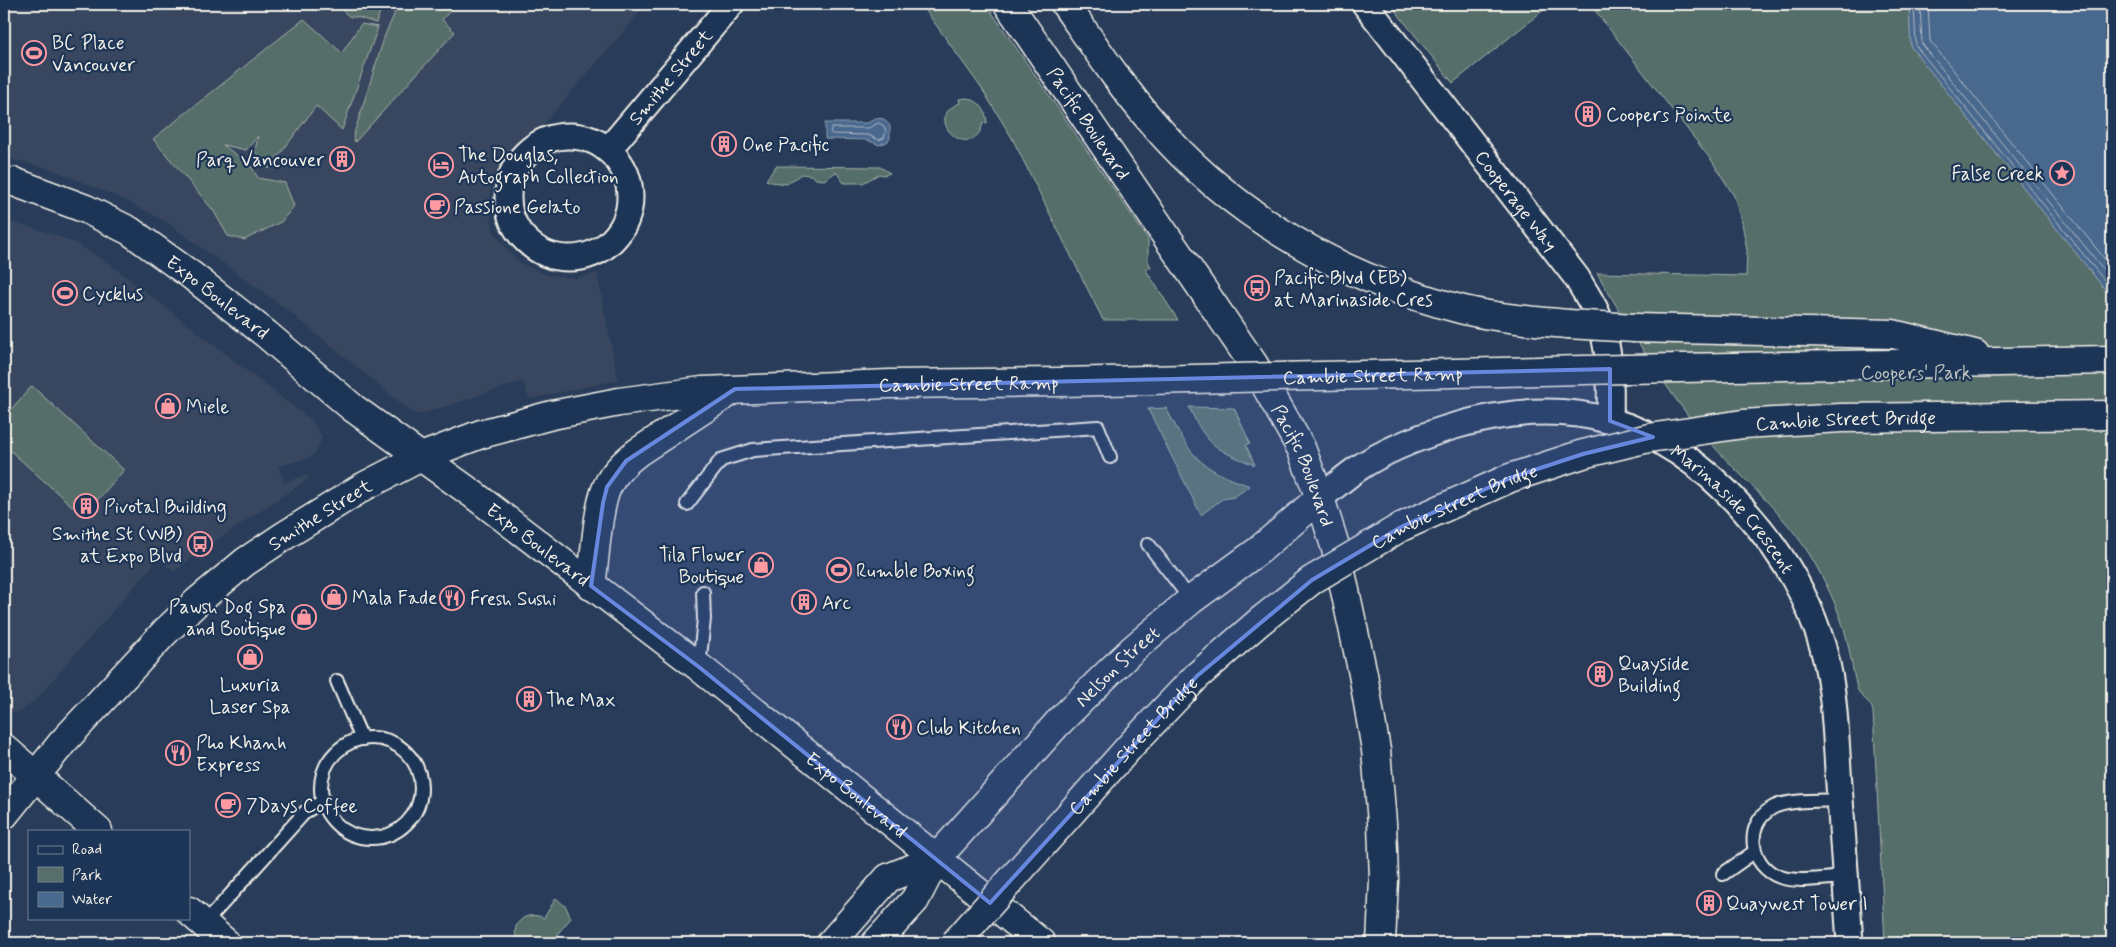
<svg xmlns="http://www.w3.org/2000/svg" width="2116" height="947" viewBox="0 0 2116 947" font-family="Mynerve,sans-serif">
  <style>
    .built { fill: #38475e }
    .green { fill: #576e6a; stroke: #a6b0a9 }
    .water { fill: #49688e; stroke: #8d9fb2 }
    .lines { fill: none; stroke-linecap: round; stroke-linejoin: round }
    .shore { stroke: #b0bac4; stroke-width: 1 }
    .service-casing { stroke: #f4f1e8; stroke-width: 16 }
    .minor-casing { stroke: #f4f1e8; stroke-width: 29 }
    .tertiary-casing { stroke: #f4f1e8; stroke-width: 31 }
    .secondary-casing { stroke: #f4f1e8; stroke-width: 31 }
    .service { stroke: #1d3557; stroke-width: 12 }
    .minor { stroke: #1d3557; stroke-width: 25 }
    .tertiary { stroke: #1d3557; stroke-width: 28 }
    .secondary { stroke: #1d3557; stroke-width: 28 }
    .secondary-bridge-casing { stroke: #f4f1e8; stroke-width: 31; stroke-linecap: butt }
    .secondary-bridge { stroke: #1d3557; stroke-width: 28 }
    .marked { fill: #6887de; fill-opacity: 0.2; stroke: #6887de; stroke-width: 4; stroke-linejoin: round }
    .labels { text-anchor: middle; stroke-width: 4.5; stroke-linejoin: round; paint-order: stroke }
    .poi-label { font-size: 19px; fill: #f4f1e8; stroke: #1d3557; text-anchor: start }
    .street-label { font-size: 19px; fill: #f4f1e8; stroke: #1d3557 }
    .park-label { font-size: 19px; fill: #bdc3bc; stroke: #1d3557 }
  </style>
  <rect width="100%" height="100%" fill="#293d5a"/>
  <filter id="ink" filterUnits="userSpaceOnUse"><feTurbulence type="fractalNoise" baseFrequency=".02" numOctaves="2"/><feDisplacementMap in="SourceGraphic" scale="10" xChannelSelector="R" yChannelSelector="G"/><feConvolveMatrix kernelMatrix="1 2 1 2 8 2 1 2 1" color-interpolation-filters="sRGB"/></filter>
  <g filter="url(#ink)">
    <g class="built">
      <polygon points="4,4 647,4 493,183 490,191 490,212 494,233 512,255 522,264 548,275 562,277 576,278 597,273 618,380 529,399 523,381 428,412 418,414 413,413 281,305 166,222 127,201 51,169 4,157"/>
      <polygon points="4,220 44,231 75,243 108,263 312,421 322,437 317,450 311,457 278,466 284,483 306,475 309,476 308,479 202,550 174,572 159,558 38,697 21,712 13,713 4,710"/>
    </g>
    <g class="green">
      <path d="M335 4H383L376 23C366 21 360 16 350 17Z"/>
      <polygon points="395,4 456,4 442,20 455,32 355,142 353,137 385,35 394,15"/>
      <polygon points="921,4 986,4 1148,239 1148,261 1151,267 1146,270 1178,320 1103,320 1012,138 982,89"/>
      <polygon points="1390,4 1551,4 1453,83"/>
      <path d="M1590 4H1909L1911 47 2112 298V943H1885L1873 712C1872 701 1860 698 1857 688 1852 669 1850 650 1845 632 1839 612 1830 591 1820 573 1792 517 1742 481 1703 434 1661 384 1630 329 1597 273L1746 276 1747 250 1742 223 1734 196 1712 161Z"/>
      <polygon points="304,19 342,53 361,24 378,27 342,130 316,106 269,169 255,151 258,136 246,150 223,145 251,166 258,178 285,183 294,206 281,222 244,240 228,236 213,210 153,139"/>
      <path d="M967 98C980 101 986 109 987 123H983C973 166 919 118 960 103L959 99Z"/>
      <polygon points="776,166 880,167 890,173 885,175 879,174 863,183 844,183 836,172 824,180 816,179 811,175 801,174 787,184 771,182 766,180"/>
      <polygon points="32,386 124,470 83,516 4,445 4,417"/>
      <path d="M1189 407 1234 408 1250 443 1246 445 1255 465C1216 450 1207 446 1189 407Z"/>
      <path d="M1166 408C1192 457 1196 467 1250 486L1234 497 1222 499 1201 515 1148 409Z"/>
      <path d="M556 898 566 907 571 918 559 932 556 943H519C507 925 526 909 544 918Z"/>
    </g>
    <g class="water">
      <polygon points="1909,4 2112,4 2112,298 1911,47"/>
      <polygon points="875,118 884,119 890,126 890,139 887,142 879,145 867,140 825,139 825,123 868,123"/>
    </g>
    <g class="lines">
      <g class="shore">
        <polyline points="1914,4 1916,46 2112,290"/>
        <polyline points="1920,4 1922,44 2112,280"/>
        <polyline points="1928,4 1930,41 2112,268"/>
        <polygon points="879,123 884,126 886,131 884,138 879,140 868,135 832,134 830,132 832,128 868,128"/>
      </g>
      <defs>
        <g id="service">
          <polyline points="687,504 721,460 753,450 1098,427 1110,457"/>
          <polyline points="1148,544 1191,600"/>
          <polyline points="699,667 704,619 703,592"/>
          <polyline points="337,681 362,739"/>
          <circle cx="371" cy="788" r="50"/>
          <path d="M1840 800C1822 801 1787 799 1772 808 1743 825 1750 867 1780 877 1797 883 1827 878 1845 877"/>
          <polyline points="1723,874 1754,852"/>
          <polyline points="204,924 305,812 323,801"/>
        </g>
        <g id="minor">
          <path id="s1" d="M1365 4 1577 278C1584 291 1593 303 1598 316 1611 350 1611 385 1610 421"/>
          <circle cx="569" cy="197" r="61"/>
          <path id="s2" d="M608 150 731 4"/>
          <path id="s3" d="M1320 498C1333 488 1344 478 1357 469 1385 450 1419 437 1451 427 1568 392 1661 418 1743 509 1776 545 1802 585 1818 632 1834 676 1835 723 1838 770 1842 828 1846 886 1850 943"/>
        </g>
        <g id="tertiary">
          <polyline points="4,748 98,831"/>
          <polyline points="189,911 226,943"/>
          <polyline points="831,943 888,878 936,859"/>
          <path id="s4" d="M876 943 915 900 936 859 1057 724 1097 684 1132 650 1191 600 1258 551 1320 498"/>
        </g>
        <g id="secondary">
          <path id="s5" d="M1008 4 1254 365 1301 448 1320 498 1336 549 1363 674 1376 750 1382 823 1384 880 1381 943"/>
          <path d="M1065 4C1093 44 1120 85 1152 122 1232 216 1345 280 1464 310 1498 318 1533 321 1568 324"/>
          <path id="s6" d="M14 182 86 209 130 231 191 275 266 334 353 408 474 495 699 667 1041 943"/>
          <polyline points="1635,328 1893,334 1975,354"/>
          <polyline points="1627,369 2112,360"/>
          <path d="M591 586C595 559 597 510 607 487 614 472 626 461 638 452L731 391"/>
          <path id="s7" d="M4 815 62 743 165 632 198 601 245 562 284 536 363 487 421 457 481 434 552 415 619 402 702 391 890 384 1061 382"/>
        </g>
      </defs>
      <use href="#service" class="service-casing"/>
      <use href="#minor" class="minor-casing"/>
      <use href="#tertiary" class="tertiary-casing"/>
      <use href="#secondary" class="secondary-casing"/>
      <use href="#service" class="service"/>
      <use href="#minor" class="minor"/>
      <use href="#tertiary" class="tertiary"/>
      <use href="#secondary" class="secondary"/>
      <defs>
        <g id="secondary-bridge">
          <polyline points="1568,324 1635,328"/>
          <path id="s8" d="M1061 382 1627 369"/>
          <path id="s9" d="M955 943 1133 743 1197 676 1259 622 1312 580 1401 527 1510 478 1583 454 1649 438 1743 424 1841 418 2112 415"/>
        </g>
      </defs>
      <use href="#secondary-bridge" class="secondary-bridge-casing"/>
      <use href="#secondary-bridge" class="secondary-bridge"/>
    </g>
  </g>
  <path class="marked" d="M1610 369V421L1653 437 1583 454 1510 478 1401 527 1312 580 1197 676 990 903 699 667 591 586 603 503 607 487 626 461 735 389Z"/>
  <defs>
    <symbol id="stadium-ring" viewBox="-11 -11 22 22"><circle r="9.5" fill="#1d3557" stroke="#ff9aa2" stroke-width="1.5"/><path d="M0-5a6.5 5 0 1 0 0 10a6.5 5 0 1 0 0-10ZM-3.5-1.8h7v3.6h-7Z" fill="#ff9aa2"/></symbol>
    <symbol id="building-ring" viewBox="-11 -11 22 22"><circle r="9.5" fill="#1d3557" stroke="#ff9aa2" stroke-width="1.5"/><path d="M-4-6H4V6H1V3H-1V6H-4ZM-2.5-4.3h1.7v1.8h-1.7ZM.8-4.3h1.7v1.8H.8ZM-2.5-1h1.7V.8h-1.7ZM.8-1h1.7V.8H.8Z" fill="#ff9aa2"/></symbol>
    <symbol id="hotel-ring" viewBox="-11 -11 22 22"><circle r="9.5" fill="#1d3557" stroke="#ff9aa2" stroke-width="1.5"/><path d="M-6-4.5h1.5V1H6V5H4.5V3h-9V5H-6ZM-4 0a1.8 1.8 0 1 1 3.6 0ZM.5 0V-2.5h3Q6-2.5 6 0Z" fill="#ff9aa2"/></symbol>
    <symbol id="sight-ring" viewBox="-11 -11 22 22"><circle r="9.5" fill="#1d3557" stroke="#ff9aa2" stroke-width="1.5"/><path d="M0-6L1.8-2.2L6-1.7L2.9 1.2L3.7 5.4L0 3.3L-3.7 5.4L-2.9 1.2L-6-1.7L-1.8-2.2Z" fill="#ff9aa2"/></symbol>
    <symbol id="cafe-ring" viewBox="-11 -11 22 22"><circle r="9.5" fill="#1d3557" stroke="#ff9aa2" stroke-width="1.5"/><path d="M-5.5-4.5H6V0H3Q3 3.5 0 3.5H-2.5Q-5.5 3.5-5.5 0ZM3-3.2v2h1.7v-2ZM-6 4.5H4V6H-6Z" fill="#ff9aa2"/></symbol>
    <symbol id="bus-ring" viewBox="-11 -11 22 22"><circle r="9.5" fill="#1d3557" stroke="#ff9aa2" stroke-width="1.5"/><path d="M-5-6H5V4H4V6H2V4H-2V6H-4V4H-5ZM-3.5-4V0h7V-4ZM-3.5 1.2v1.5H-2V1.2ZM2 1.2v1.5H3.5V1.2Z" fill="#ff9aa2"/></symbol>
    <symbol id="shop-ring" viewBox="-11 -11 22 22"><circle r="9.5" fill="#1d3557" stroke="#ff9aa2" stroke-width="1.5"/><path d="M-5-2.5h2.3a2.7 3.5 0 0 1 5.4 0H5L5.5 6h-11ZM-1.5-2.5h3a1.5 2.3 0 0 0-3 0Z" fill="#ff9aa2"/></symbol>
    <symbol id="restaurant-ring" viewBox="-11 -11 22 22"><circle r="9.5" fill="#1d3557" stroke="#ff9aa2" stroke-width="1.5"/><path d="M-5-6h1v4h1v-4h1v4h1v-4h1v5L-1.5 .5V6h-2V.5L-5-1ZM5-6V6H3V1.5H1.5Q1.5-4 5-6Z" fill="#ff9aa2"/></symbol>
  </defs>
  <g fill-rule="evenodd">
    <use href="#stadium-ring" x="20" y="39" width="28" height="28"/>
    <use href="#building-ring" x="1574" y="100" width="28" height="28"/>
    <use href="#building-ring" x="710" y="130" width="28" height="28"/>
    <use href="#building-ring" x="328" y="145" width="28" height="28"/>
    <use href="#hotel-ring" x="427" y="151" width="28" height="28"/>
    <use href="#sight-ring" x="2048" y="159" width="28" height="28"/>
    <use href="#cafe-ring" x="423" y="192" width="28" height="28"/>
    <use href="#bus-ring" x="1243" y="274" width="28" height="28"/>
    <use href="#stadium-ring" x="51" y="279" width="28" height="28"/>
    <use href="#shop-ring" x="154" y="392" width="28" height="28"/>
    <use href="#building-ring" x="72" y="492" width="28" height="28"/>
    <use href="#bus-ring" x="186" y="530" width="28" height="28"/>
    <use href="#shop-ring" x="747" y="551" width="28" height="28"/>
    <use href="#stadium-ring" x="825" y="556" width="28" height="28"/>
    <use href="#shop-ring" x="320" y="583" width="28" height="28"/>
    <use href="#restaurant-ring" x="438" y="584" width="28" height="28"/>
    <use href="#building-ring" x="790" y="588" width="28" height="28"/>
    <use href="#shop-ring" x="290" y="603" width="28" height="28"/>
    <use href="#shop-ring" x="236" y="643" width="28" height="28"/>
    <use href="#building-ring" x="1586" y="660" width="28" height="28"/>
    <use href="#building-ring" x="515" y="685" width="28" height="28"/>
    <use href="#restaurant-ring" x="885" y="713" width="28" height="28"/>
    <use href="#restaurant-ring" x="164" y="739" width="28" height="28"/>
    <use href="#cafe-ring" x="214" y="791" width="28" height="28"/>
    <use href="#building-ring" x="1695" y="889" width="28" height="28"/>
  </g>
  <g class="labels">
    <g class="poi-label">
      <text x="52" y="49">BC Place<tspan x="52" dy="22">Vancouver</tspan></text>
      <text x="1606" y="121">Coopers Pointe</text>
      <text x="742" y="151">One Pacific</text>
      <text x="458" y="161">The Douglas,<tspan x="458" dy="22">Autograph Collection</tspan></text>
      <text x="324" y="166" text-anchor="end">Parq Vancouver</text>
      <text x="2044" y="180" text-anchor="end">False Creek</text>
      <text x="454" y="213">Passione Gelato</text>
      <text x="1274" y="284">Pacific Blvd (EB)<tspan x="1274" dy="22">at Marinaside Cres</tspan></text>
      <text x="82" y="300">Cycklus</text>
      <text x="186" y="413">Miele</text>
      <text x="104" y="513">Pivotal Building</text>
      <text x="182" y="540" text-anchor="end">Smithe St (WB)<tspan x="182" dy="22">at Expo Blvd</tspan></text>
      <text x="744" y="561" text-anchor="end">Tila Flower<tspan x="744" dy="22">Boutique</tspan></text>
      <text x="856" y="577">Rumble Boxing</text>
      <text x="352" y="604">Mala Fade</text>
      <text x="470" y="605">Fresh Sushi</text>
      <text x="822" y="609">Arc</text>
      <text x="286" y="613" text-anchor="end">Pawsh Dog Spa<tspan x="286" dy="22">and Boutique</tspan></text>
      <text x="1618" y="670">Quayside<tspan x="1618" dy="22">Building</tspan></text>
      <text x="250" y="691" text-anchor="middle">Luxuria<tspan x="250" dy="22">Laser Spa</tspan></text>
      <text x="546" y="706">The Max</text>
      <text x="916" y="734">Club Kitchen</text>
      <text x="196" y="749">Pho Khanh<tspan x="196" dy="22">Express</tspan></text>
      <text x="246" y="812">7Days Coffee</text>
      <text x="1726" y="910">Quaywest Tower I</text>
    </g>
    <g class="street-label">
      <text dy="7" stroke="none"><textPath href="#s2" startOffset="96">Smithe Street</textPath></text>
      <text dy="7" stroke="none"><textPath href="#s5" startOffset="144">Pacific Boulevard</textPath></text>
      <text dy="7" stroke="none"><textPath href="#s1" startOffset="248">Cooperage Way</textPath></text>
      <text dy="7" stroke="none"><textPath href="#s6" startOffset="236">Expo Boulevard</textPath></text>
      <text dy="7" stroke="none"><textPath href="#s8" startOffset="312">Cambie Street Ramp</textPath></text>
      <text dy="7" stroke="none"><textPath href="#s7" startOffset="1112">Cambie Street Ramp</textPath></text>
      <text dy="7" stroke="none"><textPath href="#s9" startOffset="1076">Cambie Street Bridge</textPath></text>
      <text dy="7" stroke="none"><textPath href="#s5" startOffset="549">Pacific Boulevard</textPath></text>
      <text dy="7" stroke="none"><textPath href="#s9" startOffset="671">Cambie Street Bridge</textPath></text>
      <text dy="7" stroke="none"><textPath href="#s3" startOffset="466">Marinaside Crescent</textPath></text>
      <text dy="7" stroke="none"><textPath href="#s7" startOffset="439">Smithe Street</textPath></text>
      <text dy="7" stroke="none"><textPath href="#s6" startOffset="641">Expo Boulevard</textPath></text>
      <text dy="7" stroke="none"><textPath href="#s4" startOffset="369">Nelson Street</textPath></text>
      <text dy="7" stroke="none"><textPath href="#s9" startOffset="266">Cambie Street Bridge</textPath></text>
      <text dy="7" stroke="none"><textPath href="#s6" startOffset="1046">Expo Boulevard</textPath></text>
    </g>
    <g class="park-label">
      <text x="1916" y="379">Coopers' Park</text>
    </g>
  </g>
  <rect width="2116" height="947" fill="none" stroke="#1d3557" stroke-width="20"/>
  <rect x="10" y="10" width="2096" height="927" fill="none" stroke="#f4f1e8" stroke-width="2" filter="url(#ink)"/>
  <rect x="28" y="830" width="162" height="90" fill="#1d3557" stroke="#738091"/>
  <rect x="38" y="846" width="25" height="8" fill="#1d3557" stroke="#738091"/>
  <text x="72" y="854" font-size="15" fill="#f4f1e8">Road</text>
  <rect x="38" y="867" width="25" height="15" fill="#576e6a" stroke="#738091"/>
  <text x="72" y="880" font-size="15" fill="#f4f1e8">Park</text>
  <rect x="38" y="892" width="25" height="15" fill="#49688e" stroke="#738091"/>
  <text x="72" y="904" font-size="15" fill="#f4f1e8">Water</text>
</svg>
